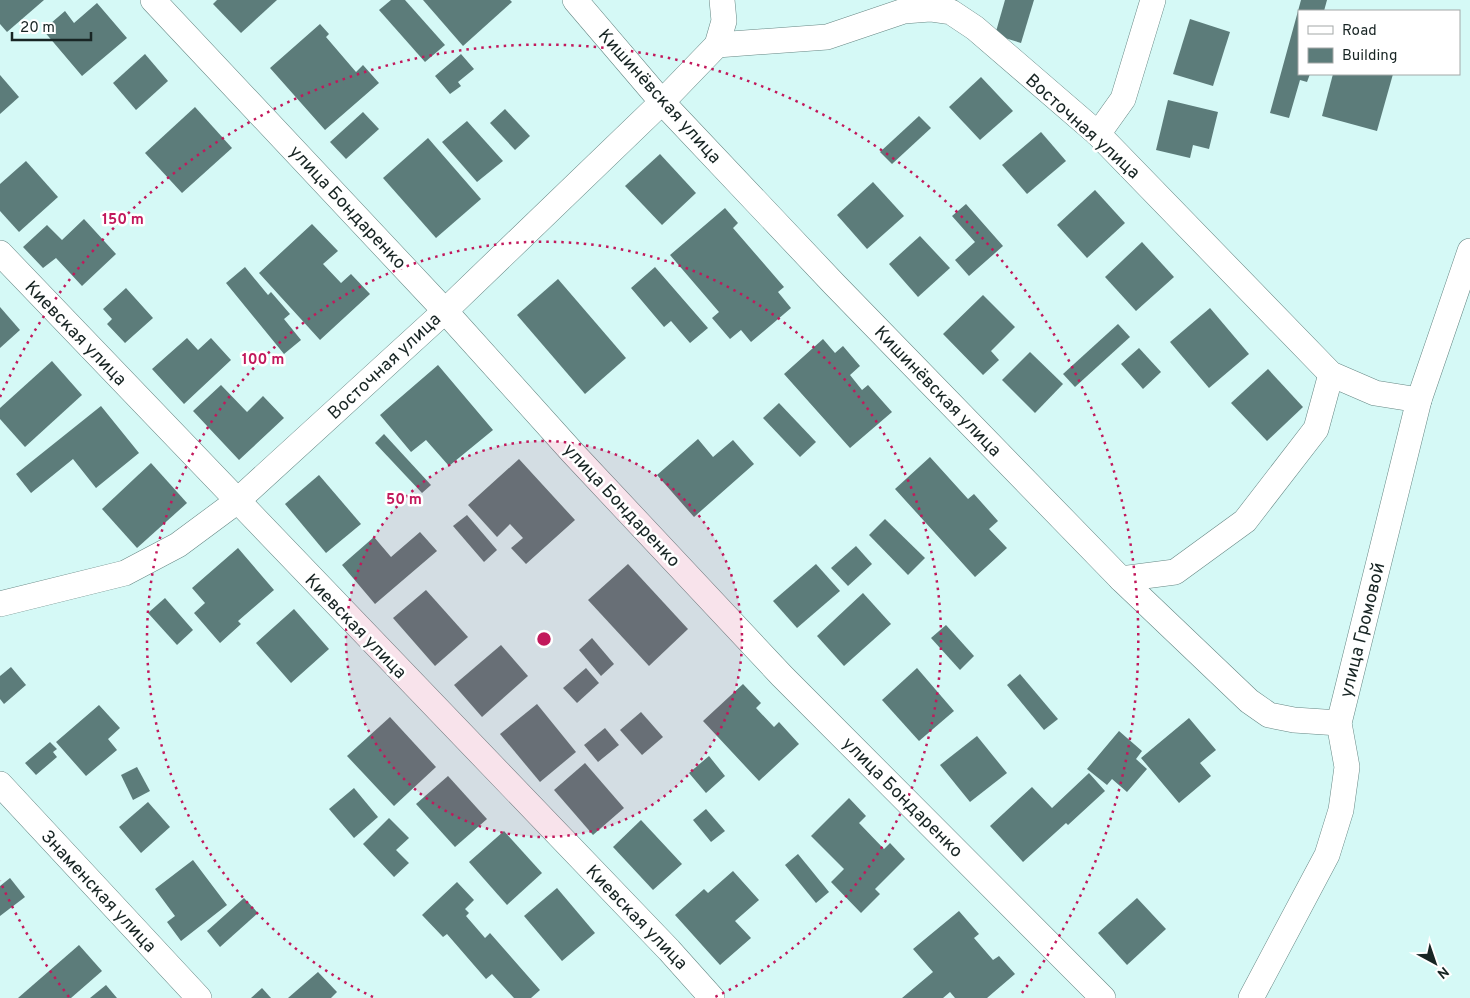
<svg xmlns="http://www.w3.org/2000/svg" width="1470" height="998" viewBox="0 0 1470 998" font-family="Overpass,sans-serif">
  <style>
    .building { fill: #5c7c7a }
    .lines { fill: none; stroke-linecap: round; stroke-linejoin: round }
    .street-casing { stroke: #668784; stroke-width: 26 }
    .street { stroke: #fff; stroke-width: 25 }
    .ring { fill: none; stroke: #c2185b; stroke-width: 2.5; stroke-dasharray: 2.5 5 }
    .labels { text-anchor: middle; stroke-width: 5; stroke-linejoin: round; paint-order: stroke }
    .street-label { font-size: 18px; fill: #182524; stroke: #fff }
    .centre { fill: #c2185b; stroke: #fff; stroke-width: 2.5 }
    .ring-label { font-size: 15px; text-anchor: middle; font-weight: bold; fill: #c2185b; stroke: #fff; stroke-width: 5; stroke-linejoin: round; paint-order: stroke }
  </style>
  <rect width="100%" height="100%" fill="#d5f9f6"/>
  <g class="building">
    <polygon points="0,0 44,0 7,32 0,24"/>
    <polygon points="217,0 277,0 241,33 213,4"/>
    <polygon points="391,0 405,0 445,45 425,62 379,10"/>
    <polygon points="423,0 510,0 512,2 463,46"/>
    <polygon points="1005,0 1034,0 1021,43 995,35"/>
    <polygon points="1301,0 1327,0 1324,11 1298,11"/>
    <polygon points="97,3 127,38 82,76 43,30 65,11 74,23"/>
    <polygon points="1298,11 1299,74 1310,74 1307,82 1300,80 1289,118 1270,113"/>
    <polygon points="1190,19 1230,32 1213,86 1173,74"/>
    <polygon points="320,24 329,34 326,37 356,72 363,65 379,83 325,130 270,68"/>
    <polygon points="145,54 168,81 136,110 113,83"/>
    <polygon points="461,54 474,69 458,82 461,86 450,94 435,76"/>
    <polygon points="1333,74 1393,74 1377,131 1322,116"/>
    <polygon points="0,75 19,97 0,114"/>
    <polygon points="981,77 1013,111 980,140 949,107"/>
    <polygon points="1168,100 1218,112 1209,149 1193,145 1190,158 1156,150"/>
    <polygon points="195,107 232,148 182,193 145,153"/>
    <polygon points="505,109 530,136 515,150 490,123"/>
    <polygon points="363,112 379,129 346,159 330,142"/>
    <polygon points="919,116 931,128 892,164 880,152"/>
    <polygon points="467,121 503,161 477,182 442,142"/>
    <polygon points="1041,132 1066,161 1027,194 1002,165"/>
    <polygon points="428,138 481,199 436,238 383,178"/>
    <polygon points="660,154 696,193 662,225 625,186"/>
    <polygon points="26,161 58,197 19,232 0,211 0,184"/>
    <polygon points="873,182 904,216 867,249 837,215"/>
    <polygon points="1095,190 1125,223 1087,258 1057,225"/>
    <polygon points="966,204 1003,246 969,276 955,260 975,242 952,216"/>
    <polygon points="725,208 738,223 733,228 784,287 778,292 791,308 751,342 741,330 730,339 712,318 719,312 670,255"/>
    <polygon points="84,219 116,254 82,286 56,258 43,268 23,247 47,225 62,240"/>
    <polygon points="312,224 338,251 323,264 341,283 351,274 370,294 320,340 259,273"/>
    <polygon points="920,236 950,268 918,297 889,264"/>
    <polygon points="1142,242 1174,277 1136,311 1105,277"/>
    <polygon points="245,267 268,295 271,292 290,314 284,319 301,340 284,354 226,283"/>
    <polygon points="655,267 708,328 690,343 671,321 664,327 631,288"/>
    <polygon points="558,279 626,358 585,394 517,315"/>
    <polygon points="126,288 153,318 125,343 107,324 112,319 103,309"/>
    <polygon points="983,295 1015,327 991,351 999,360 983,375 943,334"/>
    <polygon points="0,307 20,330 0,348"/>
    <polygon points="1210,308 1249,354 1209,388 1170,342"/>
    <polygon points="1118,324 1130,337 1075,387 1063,374"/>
    <polygon points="187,338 198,350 211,338 231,360 184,404 152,369"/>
    <polygon points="823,339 835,353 843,346 860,366 850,375 862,390 868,385 892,412 850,448 784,374"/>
    <polygon points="1139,348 1161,372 1143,389 1121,364"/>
    <polygon points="1030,352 1063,384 1035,413 1002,380"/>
    <polygon points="52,361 82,395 25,447 0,419 0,408"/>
    <polygon points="438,365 493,430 449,466 426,440 411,452 380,415"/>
    <polygon points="1268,369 1303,407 1267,441 1231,403"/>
    <polygon points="221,385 247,412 263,396 284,418 239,460 193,411"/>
    <polygon points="779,403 816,442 800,457 763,418"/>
    <polygon points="101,406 139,453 96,488 73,459 31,493 16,474"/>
    <polygon points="384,434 431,485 422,493 375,443"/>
    <polygon points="698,439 713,457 733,440 754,464 694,517 657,475"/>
    <polygon points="930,457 968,499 974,494 998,521 989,529 1007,548 975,577 895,489"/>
    <polygon points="519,459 575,520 526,564 511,548 523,538 510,524 497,537 468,505"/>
    <polygon points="151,463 187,503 137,548 102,509"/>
    <polygon points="319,475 361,524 326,553 285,504"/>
    <polygon points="467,515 497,550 484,562 453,526"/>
    <polygon points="885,519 925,558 908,575 869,535"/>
    <polygon points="420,532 437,551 375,604 342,565 374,537 391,557"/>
    <polygon points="856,546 872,564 848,586 831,568"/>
    <polygon points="238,548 274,590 238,621 241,624 220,643 194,613 205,603 192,588"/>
    <polygon points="628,564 688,629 649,666 588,600"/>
    <polygon points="816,564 840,591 797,628 773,601"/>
    <polygon points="426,590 468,637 435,666 393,618"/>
    <polygon points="863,593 891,624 844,666 817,636"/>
    <polygon points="165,598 193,630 177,645 148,613"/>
    <polygon points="294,609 329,649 291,683 256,643"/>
    <polygon points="946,625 974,656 960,670 931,638"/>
    <polygon points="592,638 614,664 601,676 579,650"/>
    <polygon points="501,645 528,676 482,717 454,685"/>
    <polygon points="11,667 26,685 4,704 0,699 0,676"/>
    <polygon points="586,668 599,683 577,703 563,688"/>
    <polygon points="917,668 954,711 919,741 882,700"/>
    <polygon points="1020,674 1058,719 1044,730 1007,685"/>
    <polygon points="743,684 761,703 756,708 774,727 779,722 799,744 759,781 703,721"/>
    <polygon points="537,704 576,752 540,782 500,734"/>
    <polygon points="99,705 120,728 108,739 117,750 86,776 56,742"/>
    <polygon points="641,712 663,737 642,755 620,730"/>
    <polygon points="390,717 436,767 394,806 347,756"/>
    <polygon points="1189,718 1216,750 1200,763 1211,776 1179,803 1141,758"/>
    <polygon points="605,728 619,745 598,762 584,745"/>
    <polygon points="1119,731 1142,751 1136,759 1147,769 1127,792 1112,779 1107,785 1087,769"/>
    <polygon points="977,736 1007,773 970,802 940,765"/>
    <polygon points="50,742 57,749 53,752 57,757 36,775 25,763"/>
    <polygon points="709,756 725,776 706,793 689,773"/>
    <polygon points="585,763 624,808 593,835 554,790"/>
    <polygon points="137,767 150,791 133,800 121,775"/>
    <polygon points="1089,773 1105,791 1068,825 1066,823 1023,862 990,826 1032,787 1052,808"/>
    <polygon points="448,776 487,819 455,847 416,804"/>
    <polygon points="354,788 378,817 354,838 329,809"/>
    <polygon points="849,798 866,816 859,823 884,849 890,843 905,859 875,889 880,894 861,913 831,882 844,869 811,836"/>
    <polygon points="148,802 170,827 141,853 119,827"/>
    <polygon points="706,809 725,831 711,842 693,820"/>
    <polygon points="389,818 409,838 396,850 409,863 394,877 363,844"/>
    <polygon points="641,820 682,864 653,890 613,847"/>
    <polygon points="504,831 542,873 507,905 469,862"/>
    <polygon points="798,854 829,892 816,903 785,865"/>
    <polygon points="193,860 227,905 181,941 167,922 175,916 155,889"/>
    <polygon points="733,871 759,900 735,921 751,938 720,965 675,915 704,889 708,893"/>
    <polygon points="10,878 25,897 0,916 0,886"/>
    <polygon points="457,882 474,900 465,909 469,913 466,916 485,938 490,933 540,990 531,998 514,998 492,974 486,979 447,934 443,937 422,915"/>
    <polygon points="557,888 595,933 562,961 524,916"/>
    <polygon points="244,898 258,913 220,947 207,931"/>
    <polygon points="1137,898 1166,929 1127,965 1098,933"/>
    <polygon points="959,911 979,934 974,938 993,960 999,956 1015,974 987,998 955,998 950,992 943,998 902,998 933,972 913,949"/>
    <polygon points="79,945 102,971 71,998 18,998"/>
    <polygon points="318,972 337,992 331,998 288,998"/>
    <polygon points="106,985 117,998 90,998"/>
    <polygon points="262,988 271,998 251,998"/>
  </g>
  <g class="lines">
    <defs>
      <g id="street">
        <polyline points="153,0 445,311 572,452 782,676 1103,998"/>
        <polyline points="575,0 662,102 834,284 1121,579 1249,701 1269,715 1294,720 1339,723"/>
        <polyline points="717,45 827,37 904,11 930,9 951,12 975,28 1098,134 1331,374 1375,393 1419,400"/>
        <polyline points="1098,134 1123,99 1153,0"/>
        <polyline points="0,253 669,950 712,998"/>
        <polyline points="1121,579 1175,572 1245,521 1316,429 1331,374"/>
        <polyline points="0,604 125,573 178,545 236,502 445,311 662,102 717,45 724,21 722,0"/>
        <polyline points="0,784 199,998"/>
        <polyline points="1251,998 1327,855 1341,810 1347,767 1339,723 1419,400 1470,251"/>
      </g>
    </defs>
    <use href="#street" class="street-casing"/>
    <use href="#street" class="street"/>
  </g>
  <circle cx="544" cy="639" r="198" fill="#c2185b" fill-opacity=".12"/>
  <g class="ring">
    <circle cx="544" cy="639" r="198"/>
    <path d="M373 997A397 397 0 1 1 715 997"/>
    <path d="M69 997A595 595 0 0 1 0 881M0 397A595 595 0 1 1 1019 997"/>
  </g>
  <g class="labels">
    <g class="street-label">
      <text transform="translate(660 96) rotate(48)" y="6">Кишинёвская улица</text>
      <text transform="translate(1083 126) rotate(42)" y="6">Восточная улица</text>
      <text transform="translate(348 207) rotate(47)" y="6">улица Бондаренко</text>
      <text transform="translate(76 333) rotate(46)" y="6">Киевская улица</text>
      <text transform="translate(384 366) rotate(-43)" y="6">Восточная улица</text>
      <text transform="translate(938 391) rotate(46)" y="6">Кишинёвская улица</text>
      <text transform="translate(622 505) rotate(47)" y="6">улица Бондаренко</text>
      <text transform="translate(356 626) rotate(46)" y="6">Киевская улица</text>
      <text transform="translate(1362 630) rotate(-76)" y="6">улица Громовой</text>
      <text transform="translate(903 797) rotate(45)" y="6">улица Бондаренко</text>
      <text transform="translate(99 891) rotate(47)" y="6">Знаменская улица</text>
      <text transform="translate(637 917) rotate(46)" y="6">Киевская улица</text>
    </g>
  </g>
  <circle cx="544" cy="639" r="8" class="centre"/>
  <g class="ring-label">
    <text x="123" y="224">150 m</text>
    <text x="263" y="364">100 m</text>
    <text x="404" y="504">50 m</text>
  </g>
  <rect x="1298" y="10" width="162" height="65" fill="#ffffff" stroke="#a3a8a7"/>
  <rect x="1308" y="26" width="25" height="8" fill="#ffffff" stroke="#a3a8a7"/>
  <text x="1342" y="35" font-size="15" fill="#182524">Road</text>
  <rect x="1308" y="48" width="25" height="15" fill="#5c7c7a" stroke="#a3a8a7"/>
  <text x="1342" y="60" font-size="15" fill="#182524">Building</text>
  <g transform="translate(1435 963) rotate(140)" stroke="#ffffff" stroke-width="4" paint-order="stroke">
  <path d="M0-4L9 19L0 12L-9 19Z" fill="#182524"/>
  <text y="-8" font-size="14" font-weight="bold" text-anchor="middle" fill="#182524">N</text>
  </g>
  <path d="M12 32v8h79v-8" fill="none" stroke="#182524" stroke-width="2.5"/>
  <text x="20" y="32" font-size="15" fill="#182524" stroke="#ffffff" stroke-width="4" paint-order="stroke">20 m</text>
</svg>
